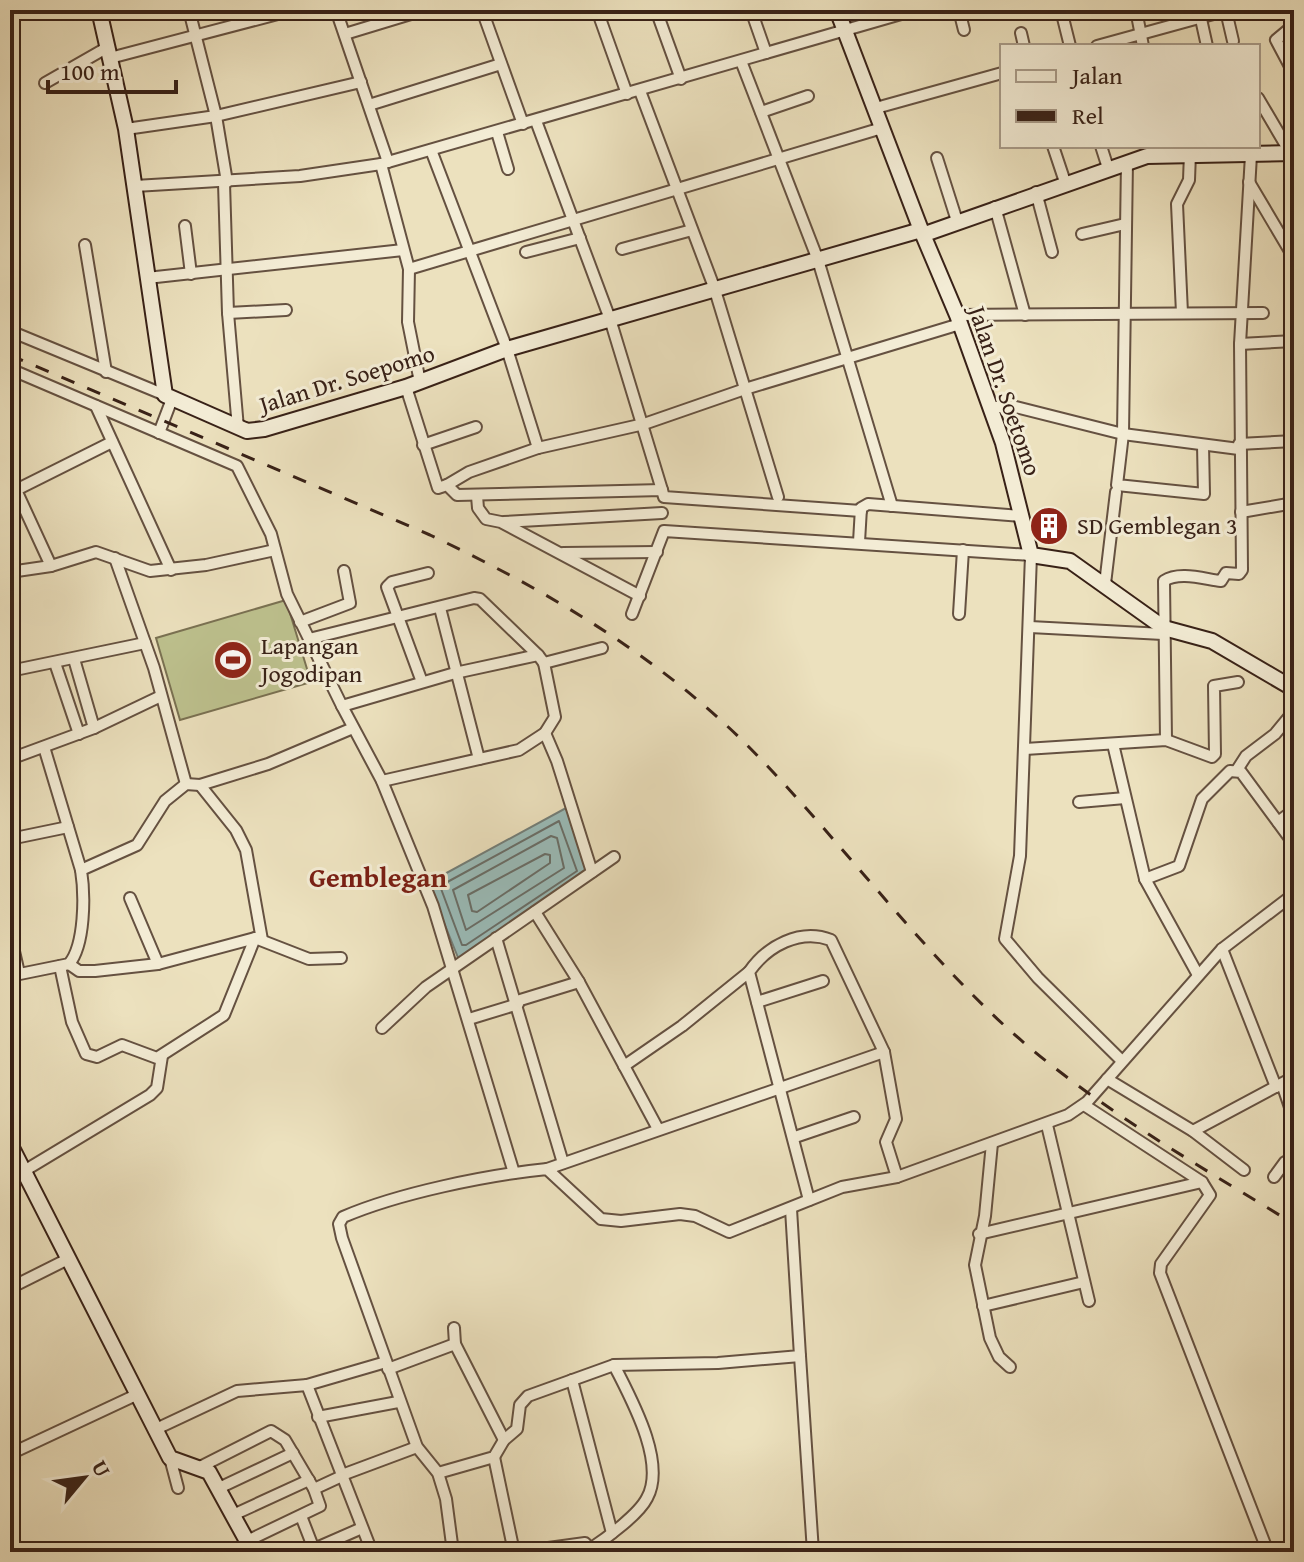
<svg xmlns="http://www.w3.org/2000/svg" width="1304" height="1562" viewBox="0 0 1304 1562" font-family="'Gentium Book Plus',serif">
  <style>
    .green { fill: #bdc18e; stroke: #7a7152; stroke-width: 2 }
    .water { fill: #9abcb9; stroke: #737e78; stroke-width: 2 }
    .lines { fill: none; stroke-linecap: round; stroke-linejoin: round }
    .shore { stroke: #696e68; stroke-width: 2 }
    .street-casing { stroke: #655141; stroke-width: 14 }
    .secondary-casing { stroke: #382117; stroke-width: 18 }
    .street { stroke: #f3ecd5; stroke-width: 10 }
    .secondary { stroke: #f3ecd5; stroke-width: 14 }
    .rail { stroke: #382117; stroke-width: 3; stroke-dasharray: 14 14; stroke-linecap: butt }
    .labels { text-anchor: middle; stroke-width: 6; stroke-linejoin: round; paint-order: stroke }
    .street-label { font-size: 24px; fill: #382117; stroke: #f3ecd5 }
    .poi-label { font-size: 24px; fill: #382117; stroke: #f3ecd5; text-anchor: start }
    .quarter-label { font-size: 28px; font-weight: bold; fill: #7a1f14; stroke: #f3ecd5 }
  </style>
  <rect width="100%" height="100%" fill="#ece1be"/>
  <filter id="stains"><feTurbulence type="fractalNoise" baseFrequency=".0025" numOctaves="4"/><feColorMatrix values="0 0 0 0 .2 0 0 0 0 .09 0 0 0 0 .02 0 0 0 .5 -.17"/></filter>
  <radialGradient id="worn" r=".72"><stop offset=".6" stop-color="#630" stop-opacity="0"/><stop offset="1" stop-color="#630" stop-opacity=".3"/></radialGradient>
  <polygon class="green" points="286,600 311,682 180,720 156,638"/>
  <polygon class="water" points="566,808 588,874 459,960 428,883"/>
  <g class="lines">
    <g class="shore">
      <polygon points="559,821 577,871 466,945 462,945 440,886"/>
      <polygon points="551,836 557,838 564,868 466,930 453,890"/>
      <polygon points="545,854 550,855 550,863 477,912 472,911 468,895"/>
    </g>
    <defs>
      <g id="street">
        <polyline points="189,10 216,116 227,182"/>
        <polyline points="336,10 388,162"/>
        <polyline points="482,10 523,124"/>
        <polyline points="597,10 627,94"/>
        <polyline points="656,10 681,79"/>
        <polyline points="751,10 766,53"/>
        <polyline points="959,10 964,30"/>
        <polyline points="1061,10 1070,46"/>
        <polyline points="1136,10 1143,46"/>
        <polyline points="1199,10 1207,46"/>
        <polyline points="1226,11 1233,41"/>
        <polyline points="1294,25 1276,40 1294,74"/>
        <polyline points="1021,33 1024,46"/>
        <polyline points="345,34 424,10"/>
        <polyline points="1097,46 1228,10"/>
        <polyline points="110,58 293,10"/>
        <polyline points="741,61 818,260 892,506"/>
        <polyline points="45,83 108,47"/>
        <polyline points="640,91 714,287 778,497"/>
        <polyline points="1258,98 1291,154"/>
        <polyline points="369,105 501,64"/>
        <polyline points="876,108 1002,73"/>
        <polyline points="761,112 808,96"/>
        <polyline points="536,121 610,319 662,490"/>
        <polyline points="126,129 216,116 361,82"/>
        <polyline points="497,132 508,169"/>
        <polyline points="1053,146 1065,182"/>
        <polyline points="1101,146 1108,168"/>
        <polyline points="431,150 507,349 538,448"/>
        <polyline points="937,158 957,221"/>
        <polyline points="1127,162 1123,434 1117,485 1204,494 1203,445"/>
        <polyline points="381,164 409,269 408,322 420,382"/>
        <polyline points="1249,182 1294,258"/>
        <polyline points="224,183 228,313 238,428"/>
        <polyline points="135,186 300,176 381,164 915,10"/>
        <polyline points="1036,192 1052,252"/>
        <polyline points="995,207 1025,315"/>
        <polyline points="185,226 191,274"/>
        <polyline points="1082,234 1125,224"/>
        <polyline points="85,245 106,372"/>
        <polyline points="622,249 692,230"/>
        <polyline points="526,252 580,238"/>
        <polyline points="409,269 882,128"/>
        <polyline points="147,278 403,250"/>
        <polyline points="228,313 286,310"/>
        <polyline points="1182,313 1177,204 1189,180 1190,153"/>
        <polyline points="957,315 1263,313"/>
        <polyline points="10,331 165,395"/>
        <polyline points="1240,344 1294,341"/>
        <polyline points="10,369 237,466 271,534 287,594 342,706 455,673 538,655 544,663 602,648"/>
        <polyline points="406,387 438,488 447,485 457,495 662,490 664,497 861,511"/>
        <polyline points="96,406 171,570"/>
        <polyline points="990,407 1016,407 1123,434 1239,449"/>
        <polyline points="159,433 172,399"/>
        <polyline points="1239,444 1294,441"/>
        <polyline points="423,445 476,427"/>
        <polyline points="10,477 51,566"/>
        <polyline points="447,485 469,472 538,448 644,424 745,389 960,324"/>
        <polyline points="16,490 112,442"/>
        <polyline points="477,496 478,508 486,519 501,522 640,596"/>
        <polyline points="1241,512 1294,503"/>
        <polyline points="504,522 662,513"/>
        <polyline points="859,542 861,508 868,504 1021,516"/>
        <polyline points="563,553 657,552"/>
        <polyline points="115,558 154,668 186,784"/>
        <polyline points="10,572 51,566 96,552 150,571 206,565 275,550"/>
        <polyline points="1105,584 1116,492"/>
        <polyline points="440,608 479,759"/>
        <polyline points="632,614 664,531 1031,555 1020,856 1005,939 1038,978 1122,1061"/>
        <polyline points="959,614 963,550"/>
        <polyline points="300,622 350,603 344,571"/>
        <polyline points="1030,627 1163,634"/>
        <polyline points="309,639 474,598 480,599 538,655"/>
        <polyline points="74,659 94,728"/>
        <polyline points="55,663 79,734"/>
        <polyline points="10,671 145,643"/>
        <polyline points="422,682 387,587 392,582 428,573"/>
        <polyline points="342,706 382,781 433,906 514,1173"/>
        <polyline points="545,733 557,761 592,872"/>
        <path d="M1166 740 1164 581C1179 571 1204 579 1221 581L1226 573 1239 574 1242 570 1240 344 1251 155"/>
        <polyline points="1113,744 1145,879 1198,975"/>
        <polyline points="44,747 81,870"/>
        <polyline points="1025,749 1166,740 1212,757 1215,754 1214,686 1238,682"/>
        <polyline points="10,759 94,728 161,696"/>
        <polyline points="1237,770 1246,756 1275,734 1294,711"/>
        <polyline points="382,781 519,750 545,733 555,717 544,663"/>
        <polyline points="200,785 236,830 246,850 262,940"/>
        <polyline points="1079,802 1125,798"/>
        <polyline points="1278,822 1294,810"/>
        <polyline points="10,839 68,827"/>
        <polyline points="1145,879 1179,866 1202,799 1230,771 1241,772 1294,844"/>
        <polyline points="130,898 158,964"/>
        <polyline points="535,912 579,982 658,1129"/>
        <polyline points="10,934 19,973"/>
        <polyline points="496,938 563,1163"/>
        <polyline points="1222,949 1276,1087"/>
        <polyline points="69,964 79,971 95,971 158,964 255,938 309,959 341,958"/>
        <polyline points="60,966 72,1022 86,1054 97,1057 122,1045 157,1058 224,1015 255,938"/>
        <path d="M10 976 69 964C85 945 85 895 81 870L137 845 165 801 186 784 200 785 268 764 353 728"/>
        <polyline points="517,1001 579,982"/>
        <polyline points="757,1002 823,981"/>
        <polyline points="469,1019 518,1004"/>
        <polyline points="382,1028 426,987 614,857"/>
        <polyline points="624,1066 682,1026 749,972"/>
        <polyline points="1107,1079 1193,1131 1244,1170"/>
        <polyline points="1282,1084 1294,1119"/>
        <polyline points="1084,1105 1202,1182 1210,1195 1161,1264 1160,1273 1268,1552"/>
        <polyline points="1047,1125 1089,1301"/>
        <polyline points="1193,1131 1294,1077"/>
        <polyline points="795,1137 854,1117"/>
        <polyline points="992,1143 985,1216 975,1265 990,1338 999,1357 1010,1367"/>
        <polyline points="547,1169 884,1052"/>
        <polyline points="24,1171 150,1095 157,1088 162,1056"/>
        <polyline points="1274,1177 1285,1162 1294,1157"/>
        <path d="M809 1200 749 972C767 946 800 928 831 940L884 1052 896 1119 886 1142 897 1177"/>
        <polyline points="979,1234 1202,1182"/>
        <polyline points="10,1288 68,1259"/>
        <polyline points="983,1306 1084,1282"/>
        <polyline points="454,1328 455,1344"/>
        <polyline points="800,1356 813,1552"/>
        <polyline points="388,1369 455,1344 504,1440"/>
        <polyline points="572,1380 612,1533"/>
        <polyline points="318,1417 398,1402"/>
        <polyline points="154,1430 237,1391 307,1385"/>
        <polyline points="10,1454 136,1395"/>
        <polyline points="494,1457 514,1552"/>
        <polyline points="170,1458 178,1488"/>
        <polyline points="202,1466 271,1431 285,1440 314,1489 320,1506 247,1541"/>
        <polyline points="438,1473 494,1457 504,1440 517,1429 520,1405 528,1396 614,1365 718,1363 800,1356 791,1209"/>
        <polyline points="342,1475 417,1447"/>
        <polyline points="219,1488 293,1453"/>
        <polyline points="314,1489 342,1476"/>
        <polyline points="233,1515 309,1480"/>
        <polyline points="301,1516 315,1552"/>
        <path d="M593 1547C608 1537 639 1514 647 1498 667 1462 630 1397 614 1365"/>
        <polyline points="314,1549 362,1528"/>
        <polyline points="372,1552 307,1385 386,1362"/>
        <path d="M453 1552 446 1499 438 1473 417 1447 342 1238 339 1224 343 1217C399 1193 487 1175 547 1169L601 1219 621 1221 680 1214 695 1216 729 1232 842 1187 897 1177 1068 1115 1087 1102 1222 949 1294 894"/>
        <polyline points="519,1552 585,1543 593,1552"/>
      </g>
      <g id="secondary">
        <polyline points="99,10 126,129 165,395 247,431 264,429 406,387 507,349 921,230"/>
        <polyline points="837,10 921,230 957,315 1003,443 1031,555 1070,561 1164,628 1212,641 1294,689"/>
        <polyline points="925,234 1147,156 1294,153"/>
        <polyline points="10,1144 170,1458 209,1472 253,1552"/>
      </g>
    </defs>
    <use href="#street" class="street-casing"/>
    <use href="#secondary" class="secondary-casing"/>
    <use href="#street" class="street"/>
    <use href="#secondary" class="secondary"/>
    <path class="rail" d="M10 355 430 535C546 590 655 654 747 745 832 831 904 929 991 1013 1081 1099 1190 1160 1294 1224"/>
  </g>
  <defs>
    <symbol id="building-disc" viewBox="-11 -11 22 22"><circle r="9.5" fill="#8f2418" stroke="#f3ecd5"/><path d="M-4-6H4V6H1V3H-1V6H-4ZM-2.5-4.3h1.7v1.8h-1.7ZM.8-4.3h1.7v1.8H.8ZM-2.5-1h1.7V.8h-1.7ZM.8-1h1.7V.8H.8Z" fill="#fff"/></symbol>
    <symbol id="stadium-disc" viewBox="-11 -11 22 22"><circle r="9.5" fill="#8f2418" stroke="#f3ecd5"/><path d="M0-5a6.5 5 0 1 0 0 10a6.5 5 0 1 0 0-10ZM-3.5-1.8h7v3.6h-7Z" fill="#fff"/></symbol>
  </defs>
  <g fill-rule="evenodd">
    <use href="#building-disc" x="1027" y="504" width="44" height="44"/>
    <use href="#stadium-disc" x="211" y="638" width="44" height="44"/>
  </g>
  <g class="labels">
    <g class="street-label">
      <text transform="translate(347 379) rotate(-17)" y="8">Jalan Dr. Soepomo</text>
      <text transform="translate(1005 391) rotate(71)" y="8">Jalan Dr. Soetomo</text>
    </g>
    <g class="poi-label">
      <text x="1077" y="534">SD Gemblegan 3</text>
      <text x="261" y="654">Lapangan<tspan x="261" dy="28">Jogodipan</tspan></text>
    </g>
    <g class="quarter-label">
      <text x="378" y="887">Gemblegan</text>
    </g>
  </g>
  <rect width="1304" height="1562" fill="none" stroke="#ece1be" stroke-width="40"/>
  <rect x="12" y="12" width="1280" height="1538" fill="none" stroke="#382117" stroke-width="4"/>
  <rect x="20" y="20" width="1264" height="1522" fill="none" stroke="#382117" stroke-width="2"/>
  <rect x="1000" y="44" width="260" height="104" fill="#f3ecd5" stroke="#a89b89" stroke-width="2"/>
  <rect x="1016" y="70" width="40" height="12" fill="#f3ecd5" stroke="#a89b89" stroke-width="2"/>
  <text x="1072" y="84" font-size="24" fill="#382117">Jalan</text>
  <rect x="1016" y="110" width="40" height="12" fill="#382117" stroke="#a89b89" stroke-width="2"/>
  <text x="1072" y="124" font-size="24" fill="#382117">Rel</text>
  <g transform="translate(84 1478) rotate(61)" stroke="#f3ecd5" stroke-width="6" paint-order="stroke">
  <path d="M0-6L14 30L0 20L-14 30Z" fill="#382117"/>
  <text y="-12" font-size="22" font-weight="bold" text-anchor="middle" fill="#382117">U</text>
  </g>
  <path d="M48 80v12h128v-12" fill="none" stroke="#382117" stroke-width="4"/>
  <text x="60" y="80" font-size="24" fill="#382117" stroke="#f3ecd5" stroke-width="6" paint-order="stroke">100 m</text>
  <rect width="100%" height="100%" filter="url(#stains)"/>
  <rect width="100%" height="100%" fill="url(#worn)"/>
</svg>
